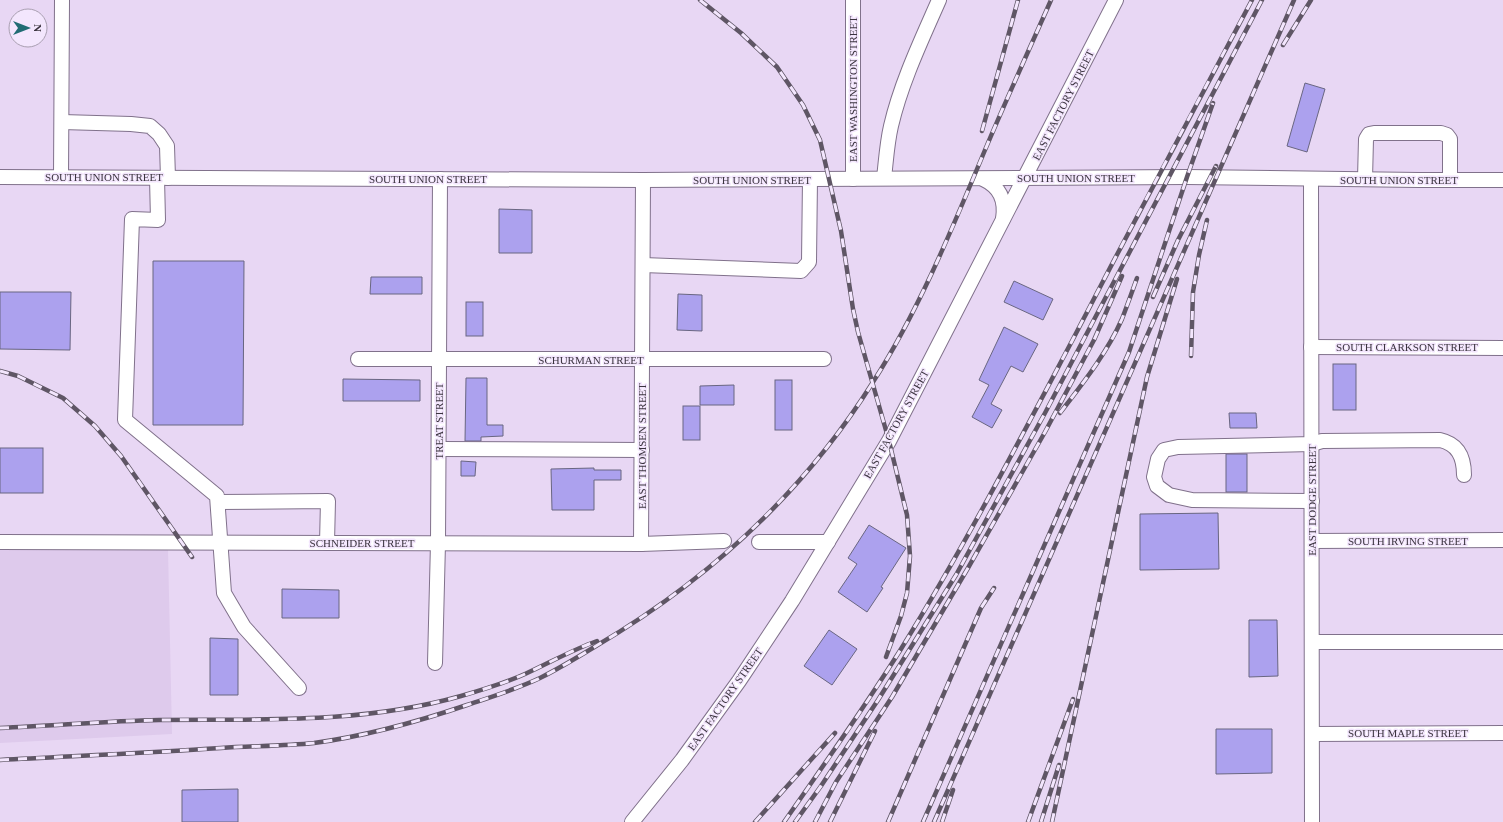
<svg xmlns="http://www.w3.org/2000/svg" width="1503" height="822" viewBox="0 0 1503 822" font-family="'Times New Roman',serif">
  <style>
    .built { fill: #decaec }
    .building { fill: #aca1ee; stroke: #696681 }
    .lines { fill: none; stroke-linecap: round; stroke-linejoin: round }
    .minor-casing { stroke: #80718b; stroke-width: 16 }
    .minor { stroke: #fff; stroke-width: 14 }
    .rail-casing { stroke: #5f5665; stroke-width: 4.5 }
    .rail { stroke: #f3e6fd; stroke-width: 3; stroke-dasharray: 9; stroke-linecap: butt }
    .labels { text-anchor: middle; stroke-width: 3; stroke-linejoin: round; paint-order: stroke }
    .street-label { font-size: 11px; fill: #3b343f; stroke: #f3e6fd }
  </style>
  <rect width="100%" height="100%" fill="#e8d7f4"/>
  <polygon class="built" points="168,549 172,734 0,743 0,550"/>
  <g class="building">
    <polygon points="1305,83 1325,89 1307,152 1287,146"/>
    <polygon points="499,209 532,210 532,253 499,253"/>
    <polygon points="153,261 244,261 243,425 153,425"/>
    <polygon points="371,277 422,277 422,294 370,294"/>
    <polygon points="1014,281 1053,299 1043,320 1004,302"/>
    <polygon points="0,292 71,292 70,350 0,349"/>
    <polygon points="678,294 702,295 702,331 677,330"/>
    <rect x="466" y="302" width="17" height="34"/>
    <polygon points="1004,327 1038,344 1023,372 1011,366 991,404 1002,410 992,428 972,417 989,385 979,380"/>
    <rect x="1333" y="364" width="23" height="46"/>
    <polygon points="466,378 487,378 487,425 503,425 503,436 481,437 481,441 465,441"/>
    <polygon points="343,379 420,380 420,401 343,401"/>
    <rect x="775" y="380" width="17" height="50"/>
    <polygon points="734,385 734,405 700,405 700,386"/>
    <rect x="683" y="406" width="17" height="34"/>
    <polygon points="1229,413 1256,413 1257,428 1230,428"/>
    <rect x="0" y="448" width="43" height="45"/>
    <rect x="1226" y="454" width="21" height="38"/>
    <polygon points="461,461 476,462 475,476 461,476"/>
    <polygon points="594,468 594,470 621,470 621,480 594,480 594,510 552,510 551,469"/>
    <polygon points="1218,513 1219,569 1140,570 1140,514"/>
    <polygon points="869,525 906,548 881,587 883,588 867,612 838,592 857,564 848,558"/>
    <polygon points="282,589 339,590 339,618 282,618"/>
    <polygon points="1249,620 1277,620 1278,676 1249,677"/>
    <polygon points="829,630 857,649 832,685 804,666"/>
    <polygon points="210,638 238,639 238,695 210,695"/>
    <polygon points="1216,729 1272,729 1272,773 1216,774"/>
    <polygon points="238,789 238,822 182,822 182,790"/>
  </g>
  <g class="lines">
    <defs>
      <g id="minor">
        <polyline points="62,122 131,124 150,126 159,134 167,146 168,178"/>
        <polyline points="0,177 643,180 1187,177 1419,180 1503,180"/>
        <polyline points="61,177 62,0"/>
        <polyline points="157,178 158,220 132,219 125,420 217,496 224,593 244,627 299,688"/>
        <path d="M884 178C886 161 887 143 891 126 901 83 921 41 939 0"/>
        <polyline points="853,179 853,0"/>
        <path d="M983 179C1000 187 1006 200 1003 219"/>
        <polyline points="1311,179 1312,822"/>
        <polyline points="1365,179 1366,139 1369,134 1374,133 1441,133 1447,135 1450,139 1450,180"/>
        <polyline points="643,265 801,271 809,262 810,179"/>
        <polyline points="1311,347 1503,348"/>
        <polyline points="358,359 824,359"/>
        <polyline points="439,449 642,450"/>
        <path d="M1312 501 1192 500 1169 495 1157 486 1154 477 1158 459 1164 450 1178 447 1312 444 1322 441 1440 440C1458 444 1464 457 1464 475"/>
        <polyline points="218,502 328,501 327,543"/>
        <polyline points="1312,541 1503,540"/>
        <polyline points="0,542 641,544 724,541"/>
        <polyline points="759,542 828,542"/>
        <polyline points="641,544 643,180"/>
        <polyline points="1312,642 1503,642"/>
        <polyline points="435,663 438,543 440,179"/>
        <polyline points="1313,734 1503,733"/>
        <polyline points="632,822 682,760 739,681 792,601 889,441 1116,0"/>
      </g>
    </defs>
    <use href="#minor" class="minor-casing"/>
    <use href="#minor" class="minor"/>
    <defs>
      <g id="rail">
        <polyline points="700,0 741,33 777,67 803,105 820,140 841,231 853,309 858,332 889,441 907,515 910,556 907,593 901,616 886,657"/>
        <polyline points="1283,45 1311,0"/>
        <polyline points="982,131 1018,0"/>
        <polyline points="1153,297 1178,240 1216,166"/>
        <polyline points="1191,356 1193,292 1199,255 1207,220"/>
        <polyline points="0,371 18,376 63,398 95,426 121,456 192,557"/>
        <path d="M1060 413C1083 383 1107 353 1122 319 1127 306 1132 292 1137 278"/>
        <path d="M0 728C53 726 106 721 159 720 261 719 362 724 461 696 482 690 505 683 525 674 549 663 572 650 597 641"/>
        <path d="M0 760C74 756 148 753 221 748 252 746 284 746 314 743 366 736 417 722 467 705 491 697 517 689 540 678 560 668 578 657 596 646 708 580 804 492 873 382 919 310 952 229 985 150 1006 100 1029 50 1051 0"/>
        <polyline points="755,822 835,733"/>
        <path d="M784 822C824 765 864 708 901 649 963 549 1017 445 1072 341 1131 227 1191 114 1252 0"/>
        <polyline points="795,822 821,786 878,700 956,575 1045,413 1262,0"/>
        <polyline points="815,822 836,782 892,697 968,568 1045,432 1094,340 1122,276"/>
        <polyline points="830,822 875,731"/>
        <polyline points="888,822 981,608 994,588"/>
        <polyline points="923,822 1129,352 1187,177 1213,103"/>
        <polyline points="934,822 1294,0"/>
        <polyline points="942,822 953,790"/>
        <polyline points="1028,822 1073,699"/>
        <polyline points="1041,822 1059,765"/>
        <polyline points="1052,822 1147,377 1177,279"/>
      </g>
    </defs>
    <use href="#rail" class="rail-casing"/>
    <use href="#rail" class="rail"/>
  </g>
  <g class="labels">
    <g class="street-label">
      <text transform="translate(853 89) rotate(-90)" y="4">EAST WASHINGTON STREET</text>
      <text transform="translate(1063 105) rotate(-63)" y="4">EAST FACTORY STREET</text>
      <text x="104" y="181">SOUTH UNION STREET</text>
      <text x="1076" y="182">SOUTH UNION STREET</text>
      <text x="428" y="183">SOUTH UNION STREET</text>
      <text x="752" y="184">SOUTH UNION STREET</text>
      <text x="1399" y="184">SOUTH UNION STREET</text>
      <text x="1407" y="351">SOUTH CLARKSON STREET</text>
      <text x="591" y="364">SCHURMAN STREET</text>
      <text transform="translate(439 421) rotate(-90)" y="4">TREAT STREET</text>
      <text transform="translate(896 424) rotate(-61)" y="4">EAST FACTORY STREET</text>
      <text transform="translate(642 446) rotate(-90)" y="4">EAST THOMSEN STREET</text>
      <text transform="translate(1312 500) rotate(-90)" y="4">EAST DODGE STREET</text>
      <text x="1408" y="545">SOUTH IRVING STREET</text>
      <text x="362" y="547">SCHNEIDER STREET</text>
      <text transform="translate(725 699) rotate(-55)" y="4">EAST FACTORY STREET</text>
      <text x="1408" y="737">SOUTH MAPLE STREET</text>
    </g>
  </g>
  <g transform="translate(28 28) rotate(90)"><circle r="19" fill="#f3e6fd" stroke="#a99fb1"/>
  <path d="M0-3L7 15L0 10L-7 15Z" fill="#216c74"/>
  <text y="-6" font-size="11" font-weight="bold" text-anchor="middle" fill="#3b343f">N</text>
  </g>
</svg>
